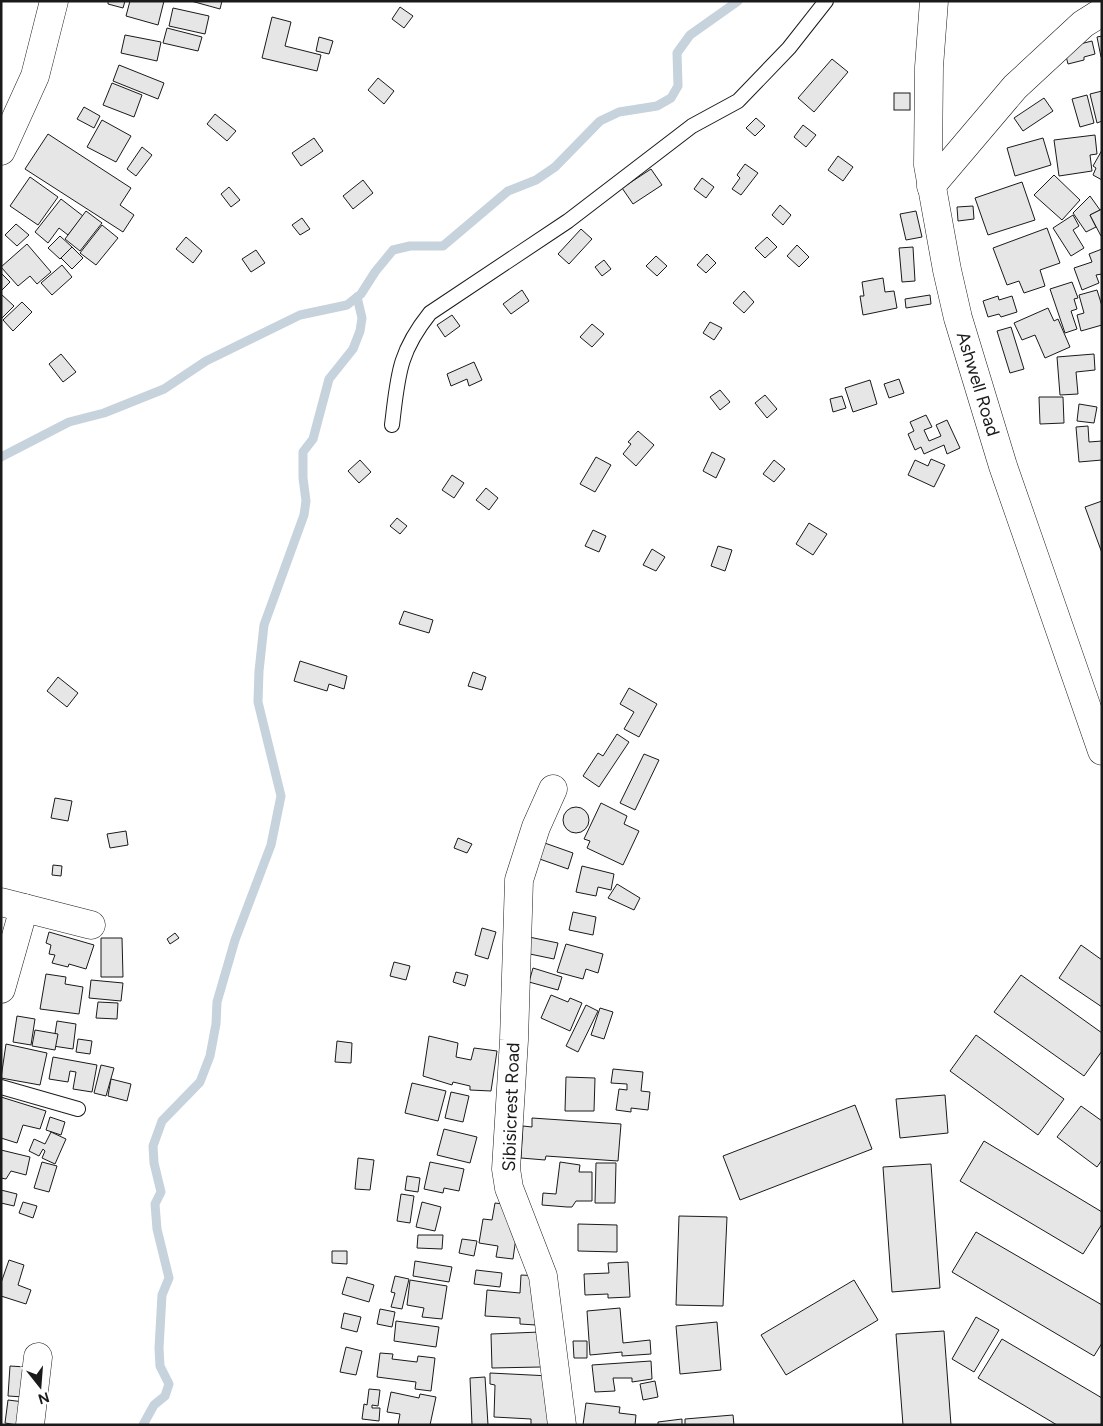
<svg xmlns="http://www.w3.org/2000/svg" width="1103" height="1426" viewBox="0 0 1103 1426" font-family="Figtree,sans-serif">
  <style>
    .lines { fill: none; stroke-linecap: round; stroke-linejoin: round }
    .stream { stroke: #c6d2dc; stroke-width: 9 }
    .building { fill: #e6e6e6; stroke: #1a1a1a }
    .lane-casing { stroke: #1a1a1a; stroke-width: 16 }
    .street-casing { stroke: #1a1a1a; stroke-width: 29 }
    .lane { stroke: #fff; stroke-width: 14 }
    .street { stroke: #fff; stroke-width: 28 }
    .labels { text-anchor: middle; stroke-width: 4; stroke-linejoin: round; paint-order: stroke }
    .street-label { font-size: 18px; fill: #1a1a1a; stroke: #fff }
  </style>
  <rect width="100%" height="100%" fill="#fff"/>
  <g class="lines">
    <g class="stream">
      <polyline points="1,457 69,422 104,413 164,389 206,361 300,315 347,305 361,294 375,272 393,250 410,246 443,246 508,191 536,180 555,167 600,121 619,112 657,106 671,98 678,86 677,53 690,35 738,1"/>
      <polyline points="143,1425 154,1405 165,1396 169,1384 160,1366 159,1348 162,1295 169,1278 157,1229 155,1204 161,1192 154,1163 153,1146 162,1121 200,1082 210,1056 216,1024 217,1002 235,940 271,845 281,796 258,702 259,671 264,625 304,515 306,501 303,478 303,452 313,439 329,379 353,349 360,331 362,318 357,297"/>
    </g>
  </g>
  <g class="building">
    <polygon points="108,1 125,1 123,8 108,4"/>
    <polygon points="130,1 164,1 158,25 126,16"/>
    <polygon points="191,1 222,1 220,9"/>
    <polygon points="400,7 413,16 404,28 392,19"/>
    <polygon points="173,8 209,16 205,34 169,26"/>
    <polygon points="272,17 291,22 285,46 321,55 317,71 262,58"/>
    <polygon points="167,28 202,37 198,51 163,43"/>
    <polygon points="125,35 161,42 157,61 121,53"/>
    <polygon points="1102,36 1102,57 1101,57 1097,37"/>
    <polygon points="319,37 333,41 329,54 316,51"/>
    <polygon points="1092,41 1095,54 1084,57 1084,60 1068,64 1064,48"/>
    <polygon points="832,59 848,72 814,112 798,98"/>
    <polygon points="119,65 164,83 158,99 113,81"/>
    <polygon points="378,78 394,91 384,104 368,90"/>
    <polygon points="112,83 142,95 134,117 103,105"/>
    <polygon points="1102,91 1102,121 1097,123 1090,94"/>
    <rect x="894" y="93" width="16" height="17"/>
    <polygon points="1087,95 1094,123 1080,127 1072,99"/>
    <polygon points="1044,98 1053,111 1023,131 1014,118"/>
    <polygon points="84,107 100,116 94,128 77,119"/>
    <polygon points="215,114 236,131 227,141 207,124"/>
    <polygon points="756,118 765,126 755,136 746,128"/>
    <polygon points="102,120 131,136 116,162 87,147"/>
    <polygon points="803,125 816,135 806,147 794,137"/>
    <polygon points="48,134 131,188 120,205 134,215 123,232 25,169"/>
    <polygon points="1095,135 1097,154 1090,155 1092,171 1059,176 1054,140"/>
    <polygon points="314,138 323,151 301,166 292,153"/>
    <polygon points="1043,138 1051,165 1015,176 1007,148"/>
    <polygon points="142,147 152,155 136,176 127,169"/>
    <polygon points="1102,150 1102,180 1093,175 1096,168 1093,166"/>
    <polygon points="838,156 853,167 843,181 828,170"/>
    <polygon points="745,164 758,173 741,195 732,189 740,178 737,175"/>
    <polygon points="651,169 662,185 633,204 622,188"/>
    <polygon points="1054,175 1080,200 1062,220 1034,195"/>
    <polygon points="30,177 58,197 38,225 10,206"/>
    <polygon points="702,178 714,187 706,198 694,189"/>
    <polygon points="363,180 373,193 353,209 343,196"/>
    <polygon points="1022,182 1035,220 988,235 975,198"/>
    <polygon points="229,187 240,200 231,207 221,194"/>
    <polygon points="1090,196 1100,210 1090,215 1096,227 1086,232 1073,213"/>
    <polygon points="61,199 83,216 68,235 59,228 48,243 35,232"/>
    <polygon points="780,205 791,215 783,225 772,215"/>
    <polygon points="973,206 974,219 958,221 957,207"/>
    <polygon points="1102,209 1102,236 1101,236 1090,215"/>
    <polygon points="86,211 102,223 80,251 65,239"/>
    <polygon points="916,211 922,237 906,240 900,214"/>
    <polygon points="1073,215 1079,226 1073,230 1084,248 1071,256 1053,228"/>
    <polygon points="302,218 310,229 300,235 292,225"/>
    <polygon points="16,224 29,235 17,246 5,235"/>
    <polygon points="102,225 118,238 96,265 80,253"/>
    <polygon points="1047,228 1060,263 1040,270 1045,286 1024,293 1019,281 1007,285 993,248"/>
    <polygon points="581,229 592,239 569,264 558,254"/>
    <polygon points="60,236 72,247 60,259 48,248"/>
    <polygon points="186,237 202,251 193,263 176,249"/>
    <polygon points="767,237 777,247 765,258 755,248"/>
    <polygon points="27,244 51,272 37,284 30,276 18,286 1,267"/>
    <polygon points="797,245 809,257 799,267 787,256"/>
    <polygon points="72,247 83,258 72,269 61,258"/>
    <polygon points="913,247 915,281 902,282 899,248"/>
    <polygon points="1102,249 1102,274 1096,275 1099,283 1082,290 1074,268 1092,262 1089,254"/>
    <polygon points="256,250 265,263 251,272 242,259"/>
    <polygon points="707,254 716,263 706,273 697,265"/>
    <polygon points="656,256 667,266 657,276 646,266"/>
    <polygon points="604,260 611,269 602,276 595,267"/>
    <polygon points="62,265 72,277 52,295 41,283"/>
    <polygon points="1,273 10,282 1,291"/>
    <polygon points="883,278 885,292 894,291 897,308 863,315 860,296 864,296 862,282"/>
    <polygon points="1072,282 1078,298 1074,299 1077,309 1071,311 1077,329 1065,333 1050,289"/>
    <polygon points="522,290 529,301 511,314 503,304"/>
    <polygon points="1097,290 1102,306 1102,325 1081,331 1077,315 1084,313 1079,295"/>
    <polygon points="744,291 754,302 744,313 733,303"/>
    <polygon points="1,294 14,306 1,319"/>
    <polygon points="930,295 931,304 906,308 905,299"/>
    <polygon points="998,296 999,300 1012,296 1017,312 1001,317 999,314 988,317 983,301"/>
    <polygon points="22,302 32,312 13,331 3,320"/>
    <polygon points="1048,308 1054,321 1058,319 1070,347 1045,358 1035,335 1022,340 1014,323"/>
    <polygon points="452,315 460,326 445,337 437,325"/>
    <polygon points="710,322 722,328 714,340 703,333"/>
    <polygon points="592,324 604,334 592,347 580,337"/>
    <polygon points="1011,327 1024,369 1010,373 997,331"/>
    <polygon points="61,354 76,372 63,382 49,364"/>
    <polygon points="1094,354 1095,370 1076,372 1078,394 1060,395 1057,357"/>
    <polygon points="474,362 482,380 469,386 467,379 451,386 447,374"/>
    <polygon points="899,379 904,393 889,398 884,384"/>
    <polygon points="870,380 877,404 853,412 845,388"/>
    <polygon points="720,390 730,402 720,410 710,397"/>
    <polygon points="765,395 777,409 767,418 755,403"/>
    <polygon points="842,396 846,408 833,412 830,399"/>
    <polygon points="1039,397 1063,397 1064,423 1040,424"/>
    <polygon points="1079,404 1097,407 1094,423 1077,421"/>
    <polygon points="926,415 932,427 924,430 929,441 941,436 936,425 947,420 960,448 947,454 944,445 924,454 921,447 915,450 908,434 914,431 910,422"/>
    <polygon points="1088,426 1089,442 1102,441 1102,460 1079,462 1076,427"/>
    <polygon points="638,431 654,445 636,466 623,454 631,444 628,442"/>
    <polygon points="712,452 725,459 716,478 703,471"/>
    <polygon points="596,457 611,465 595,492 580,484"/>
    <polygon points="931,459 945,465 934,487 908,475 915,460 928,466"/>
    <polygon points="360,460 371,472 359,483 348,471"/>
    <polygon points="774,460 785,469 774,482 763,474"/>
    <polygon points="452,475 464,483 454,498 442,490"/>
    <polygon points="486,488 498,498 489,510 476,500"/>
    <polygon points="1102,501 1102,553 1085,507"/>
    <polygon points="397,518 407,526 400,534 390,526"/>
    <polygon points="809,523 827,534 813,555 796,544"/>
    <polygon points="593,530 606,536 599,552 585,546"/>
    <polygon points="718,546 732,550 725,571 711,566"/>
    <polygon points="652,549 665,557 656,571 643,565"/>
    <polygon points="404,611 433,620 429,633 399,624"/>
    <polygon points="300,661 347,676 344,689 329,684 327,691 294,681"/>
    <polygon points="473,672 486,677 482,690 468,686"/>
    <polygon points="58,677 78,693 67,707 47,691"/>
    <polygon points="629,688 657,704 639,737 624,729 634,712 620,704"/>
    <polygon points="617,734 629,742 599,787 583,776 598,753 603,756"/>
    <polygon points="644,754 659,760 635,810 620,803"/>
    <polygon points="55,798 72,801 68,821 51,818"/>
    <polygon points="601,803 627,816 624,824 639,831 623,865 587,848 590,841 584,839"/>
    <circle cx="576" cy="820" r="13"/>
    <polygon points="126,831 128,845 110,848 107,834"/>
    <polygon points="458,838 472,844 467,853 454,848"/>
    <polygon points="539,841 573,853 568,869 534,857"/>
    <polygon points="53,865 62,866 61,876 52,875"/>
    <polygon points="582,866 614,874 611,890 598,887 596,896 576,892"/>
    <polygon points="617,884 640,898 634,910 608,898"/>
    <polygon points="573,912 596,917 593,935 569,930"/>
    <polygon points="482,928 496,932 488,959 475,955"/>
    <polygon points="49,932 94,945 86,969 69,964 68,967 52,963 55,955 49,954 51,945 46,943"/>
    <polygon points="175,933 179,938 170,944 167,939"/>
    <polygon points="529,937 558,943 554,959 525,953"/>
    <polygon points="101,938 122,938 123,977 101,977"/>
    <polygon points="566,944 603,954 598,973 586,969 583,979 557,972"/>
    <polygon points="1081,945 1102,960 1102,1007 1059,978"/>
    <polygon points="394,962 410,966 406,980 390,976"/>
    <polygon points="533,968 562,977 558,990 529,982"/>
    <polygon points="456,972 468,975 465,986 453,982"/>
    <polygon points="46,974 66,977 65,984 83,987 79,1014 40,1009"/>
    <polygon points="1021,975 1102,1033 1102,1051 1084,1076 994,1012"/>
    <polygon points="91,980 123,983 121,1001 89,998"/>
    <polygon points="551,995 568,1002 570,998 582,1003 570,1031 541,1018"/>
    <polygon points="98,1002 118,1003 117,1019 96,1018"/>
    <polygon points="586,1005 598,1011 578,1052 566,1046"/>
    <polygon points="600,1008 613,1012 604,1039 591,1035"/>
    <polygon points="17,1016 35,1019 31,1045 13,1042"/>
    <polygon points="57,1021 76,1024 73,1049 53,1046"/>
    <polygon points="35,1030 58,1034 55,1050 32,1046"/>
    <polygon points="976,1035 1064,1099 1038,1135 950,1071"/>
    <polygon points="429,1036 458,1043 456,1057 471,1060 474,1048 497,1051 491,1091 470,1090 470,1086 453,1082 452,1085 423,1076"/>
    <polygon points="78,1039 92,1041 90,1054 76,1052"/>
    <polygon points="337,1041 352,1043 351,1063 335,1062"/>
    <polygon points="6,1044 47,1053 40,1085 1,1078"/>
    <polygon points="53,1057 97,1065 92,1092 73,1089 76,1072 70,1071 68,1082 49,1079"/>
    <polygon points="101,1065 114,1068 106,1096 94,1093"/>
    <polygon points="613,1069 643,1072 641,1091 650,1092 648,1110 631,1108 631,1112 616,1110 619,1089 627,1090 627,1084 611,1083"/>
    <polygon points="566,1077 595,1078 594,1111 565,1111"/>
    <polygon points="111,1079 131,1084 127,1101 108,1096"/>
    <polygon points="412,1083 446,1091 438,1121 405,1113"/>
    <polygon points="451,1092 469,1096 463,1122 445,1118"/>
    <polygon points="945,1095 948,1133 900,1138 896,1099"/>
    <polygon points="1,1097 46,1111 40,1129 23,1125 17,1143 1,1138"/>
    <polygon points="855,1105 872,1149 740,1200 723,1156"/>
    <polygon points="1081,1106 1102,1121 1102,1160 1097,1167 1057,1137"/>
    <polygon points="50,1117 65,1122 61,1135 46,1130"/>
    <polygon points="532,1118 621,1124 618,1161 546,1156 545,1160 521,1158 523,1126 532,1127"/>
    <polygon points="444,1129 477,1137 470,1163 437,1155"/>
    <polygon points="51,1132 66,1139 55,1164 42,1158 45,1151 43,1149 39,1156 29,1151 34,1139 45,1144"/>
    <polygon points="984,1141 1102,1212 1102,1224 1083,1254 960,1181"/>
    <polygon points="1,1150 30,1157 26,1175 11,1171 6,1179 1,1178"/>
    <polygon points="358,1158 374,1160 370,1190 355,1189"/>
    <polygon points="42,1162 57,1166 49,1192 34,1188"/>
    <polygon points="430,1162 464,1169 459,1191 444,1188 443,1193 424,1189"/>
    <polygon points="560,1162 580,1165 579,1172 592,1172 592,1201 576,1201 572,1207 567,1207 542,1205 543,1193 556,1194"/>
    <polygon points="596,1163 616,1163 615,1203 595,1203"/>
    <polygon points="931,1164 940,1288 892,1292 883,1167"/>
    <polygon points="407,1176 420,1178 418,1192 405,1190"/>
    <polygon points="1,1190 17,1194 14,1206 1,1203"/>
    <polygon points="401,1194 414,1196 410,1223 397,1221"/>
    <polygon points="23,1202 37,1206 33,1218 19,1213"/>
    <polygon points="422,1202 441,1207 435,1231 416,1227"/>
    <polygon points="495,1203 511,1205 518,1223 513,1259 496,1257 498,1246 479,1243 483,1219 492,1220"/>
    <polygon points="679,1216 727,1217 723,1306 676,1305"/>
    <polygon points="578,1224 617,1225 617,1252 578,1251"/>
    <polygon points="976,1232 1102,1305 1102,1343 1094,1356 952,1272"/>
    <polygon points="418,1235 443,1235 442,1249 417,1248"/>
    <polygon points="462,1239 477,1241 474,1256 459,1253"/>
    <polygon points="332,1251 347,1251 347,1264 332,1263"/>
    <polygon points="9,1260 24,1265 18,1285 31,1290 26,1304 1,1296 1,1283"/>
    <polygon points="415,1261 452,1267 449,1282 413,1276"/>
    <polygon points="628,1262 630,1297 608,1298 608,1294 585,1295 584,1274 609,1273 608,1263"/>
    <polygon points="476,1270 502,1273 500,1287 474,1284"/>
    <polygon points="521,1275 540,1276 536,1325 520,1324 520,1318 485,1316 487,1290 520,1293"/>
    <polygon points="395,1276 409,1279 402,1309 391,1307 395,1293 391,1292"/>
    <polygon points="347,1277 374,1285 369,1302 342,1294"/>
    <polygon points="410,1280 447,1286 442,1319 422,1317 424,1308 407,1305"/>
    <polygon points="854,1280 878,1320 786,1375 761,1335"/>
    <polygon points="620,1308 623,1343 650,1340 651,1354 622,1356 622,1352 590,1355 587,1311"/>
    <polygon points="380,1309 395,1312 392,1327 377,1324"/>
    <polygon points="344,1313 361,1317 357,1332 341,1328"/>
    <polygon points="976,1317 999,1330 974,1372 952,1359"/>
    <polygon points="396,1321 439,1327 436,1347 394,1341"/>
    <polygon points="717,1322 721,1370 680,1374 676,1326"/>
    <polygon points="944,1331 951,1425 903,1425 896,1334"/>
    <polygon points="540,1332 541,1367 492,1368 491,1334"/>
    <polygon points="1002,1339 1102,1398 1102,1425 1057,1425 978,1378"/>
    <polygon points="573,1341 587,1341 587,1358 574,1358"/>
    <polygon points="346,1347 362,1351 356,1375 340,1372"/>
    <polygon points="380,1353 393,1354 392,1359 417,1362 418,1356 435,1358 431,1391 415,1389 416,1382 377,1377"/>
    <polygon points="651,1361 652,1379 632,1382 632,1378 613,1378 615,1391 595,1392 592,1365"/>
    <polygon points="10,1366 26,1367 24,1397 8,1396"/>
    <polygon points="490,1373 550,1376 548,1425 531,1425 531,1419 494,1417 495,1385 490,1384"/>
    <polygon points="485,1377 488,1425 472,1425 470,1378"/>
    <polygon points="655,1381 658,1397 643,1400 640,1384"/>
    <polygon points="369,1389 380,1390 378,1406 372,1405 372,1408 380,1408 379,1421 362,1419 364,1404 367,1405"/>
    <polygon points="391,1392 419,1398 420,1394 436,1397 430,1425 398,1425 400,1414 387,1412"/>
    <polygon points="8,1400 24,1402 17,1425 5,1423"/>
    <polygon points="586,1403 620,1407 619,1413 636,1415 635,1425 583,1425"/>
    <polygon points="733,1415 734,1425 685,1425 685,1419"/>
    <polygon points="682,1419 682,1425 658,1425 658,1422"/>
  </g>
  <g class="lines">
    <defs>
      <g id="lane">
        <path d="M392 425C398 376 398 353 430 313L568 221 692 126 738 101 789 48 826 1"/>
        <polyline points="1,1087 78,1109"/>
      </g>
      <g id="street">
        <path id="s1" d="M934 1 929 67 928 165 947 270 958 318 1003 466 1102 751"/>
        <polyline points="1,151 35,76 54,1"/>
        <polyline points="931,186 1015,87 1083,24 1102,12"/>
        <polyline points="553,789 536,827 519,880 514,1040 506,1169 509,1188 543,1276 562,1425"/>
        <polyline points="1,902 91,925"/>
        <polyline points="1,989 24,908"/>
        <polyline points="30,1425 38,1357"/>
      </g>
    </defs>
    <use href="#lane" class="lane-casing"/>
    <use href="#street" class="street-casing"/>
    <use href="#lane" class="lane"/>
    <use href="#street" class="street"/>
  </g>
  <g class="labels">
    <g class="street-label">
      <text dy="6" stroke="none"><textPath href="#s1" startOffset="389">Ashwell Road</textPath></text>
      <text transform="translate(511 1107) rotate(-88)" y="6">Sibisicrest Road</text>
    </g>
  </g>
  <rect width="1103" height="1426" fill="none" stroke="#1a1a1a" stroke-width="5"/>
  <g transform="translate(40 1386) rotate(163)" stroke="#ffffff" stroke-width="4" paint-order="stroke">
  <path d="M0-4L9 19L0 12L-9 19Z" fill="#1a1a1a"/>
  <text y="-8" font-size="14" font-weight="bold" text-anchor="middle" fill="#1a1a1a">N</text>
  </g>
</svg>
